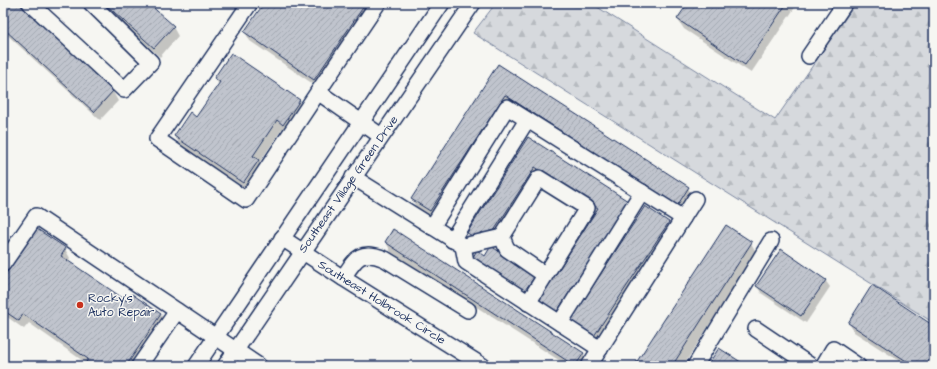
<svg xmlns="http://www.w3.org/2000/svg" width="937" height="369" viewBox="0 0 937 369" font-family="'Architects Daughter',sans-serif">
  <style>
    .forest { fill: url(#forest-firs); stroke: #78849e }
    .shadow { fill: #0003 }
    .building { fill: url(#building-hatch); stroke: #1b2f5e }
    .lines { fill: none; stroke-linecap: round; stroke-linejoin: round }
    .minor-casing { stroke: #1b2f5e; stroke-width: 18 }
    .minor { stroke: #f6f6f2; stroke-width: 15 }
    .poi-dot { fill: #c8321e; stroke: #f6f6f2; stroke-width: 1.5 }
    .labels { text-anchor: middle; stroke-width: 3; stroke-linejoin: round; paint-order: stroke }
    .street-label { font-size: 12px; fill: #1b2f5e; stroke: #f6f6f2 }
    .poi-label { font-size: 12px; fill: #1b2f5e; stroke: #f6f6f2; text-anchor: start }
  </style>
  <defs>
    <pattern id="forest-firs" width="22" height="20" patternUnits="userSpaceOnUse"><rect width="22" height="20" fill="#d6d9dd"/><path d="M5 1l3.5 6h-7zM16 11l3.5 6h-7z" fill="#b7bbc0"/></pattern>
    <pattern id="building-hatch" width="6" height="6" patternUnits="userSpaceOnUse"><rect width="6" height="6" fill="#c0c4cd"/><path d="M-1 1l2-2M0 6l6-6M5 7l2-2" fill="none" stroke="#a4a9b2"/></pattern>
  </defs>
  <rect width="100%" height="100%" fill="#f6f6f2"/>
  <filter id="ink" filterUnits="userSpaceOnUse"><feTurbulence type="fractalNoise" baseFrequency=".025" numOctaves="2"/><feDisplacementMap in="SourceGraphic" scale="8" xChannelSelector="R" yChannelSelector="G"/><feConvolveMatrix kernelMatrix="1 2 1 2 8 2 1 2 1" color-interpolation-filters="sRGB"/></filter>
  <g filter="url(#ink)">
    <polygon class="forest" points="496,3 591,3 775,120 856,3 934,3 934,323 473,33"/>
    <g class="shadow">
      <polygon points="3,3 16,3 113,92 118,101 100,120 3,31"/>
      <polygon points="101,3 146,3 173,27 178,36 160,57"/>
      <polygon points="265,3 377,3 319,88 250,41 245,32"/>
      <polygon points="690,3 798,3 751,73 684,29 678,20"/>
      <polygon points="498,66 688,188 693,197 682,214 510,103 435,220 417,209 412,199"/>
      <polygon points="215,78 299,101 304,110 289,133 282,129 259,163 263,170 249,191 180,145 175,136 196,118 219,85"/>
      <polygon points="529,139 627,202 562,322 544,311 597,212 540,175 495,246 474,242 469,233"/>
      <polygon points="668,222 673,231 599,345 576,330"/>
      <polygon points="386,242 583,353 588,362 586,366 568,366 391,252"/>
      <polygon points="751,243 756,252 683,366 635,366"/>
      <polygon points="65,249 70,258 68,262 127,303 132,295 161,315 166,324 137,366 85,366 86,363 29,323 24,329 3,314 3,280"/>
      <polygon points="485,257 534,276 538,283 527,300"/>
      <polygon points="825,280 830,287 806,323 761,293 757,286"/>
      <polygon points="849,323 934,327 934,366 907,366 854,332"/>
    </g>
    <g class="building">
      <polygon points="3,3 18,3 113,91 94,112 3,28"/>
      <polygon points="104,3 148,3 174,26 154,48"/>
      <polygon points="264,3 366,3 314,80 244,32"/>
      <polygon points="688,3 787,3 745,65 677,19"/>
      <polygon points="231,53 300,100 283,125 277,120 253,156 259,160 243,183 174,136 190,112 196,117 220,82 214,78"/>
      <polygon points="498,64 689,187 677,206 505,95 430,211 411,199"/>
      <polygon points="528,137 628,201 556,313 538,302 598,208 535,167 490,237 482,232 478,239 467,233"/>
      <polygon points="645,206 669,222 594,336 570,321"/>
      <polygon points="726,225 752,242 672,366 634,366"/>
      <polygon points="37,229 66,248 61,256 127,301 132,294 161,314 126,366 84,366 88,359 23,314 19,321 3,310 3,278"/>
      <polygon points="393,229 584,353 575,366 385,242"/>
      <polygon points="491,246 535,276 523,293 472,259 477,250 485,256"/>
      <polygon points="781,249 826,280 801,316 756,286"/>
      <polygon points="872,285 934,326 934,366 914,366 848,323"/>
      <polygon points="719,348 747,366 707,366"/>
    </g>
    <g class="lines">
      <defs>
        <g id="minor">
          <polyline points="30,3 124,90 151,62 91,3"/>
          <polyline points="250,3 157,139 246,200 318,92 381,136"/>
          <polyline points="809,56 845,3"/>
          <polyline points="318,92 378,3"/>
          <polyline points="353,177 463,246 502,237"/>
          <polyline points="432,227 507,107 683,218"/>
          <polyline points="282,238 343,278 483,366"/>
          <polyline points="452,240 527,120"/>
          <polyline points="463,246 466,262 600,349"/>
          <polyline points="3,264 36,216 259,366"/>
          <path d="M343 278C356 258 360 249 385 259L468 310"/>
          <polyline points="528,303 587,208 539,178 502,237 507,249 545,275"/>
          <polyline points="560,323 642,192"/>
          <polyline points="756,329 811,366"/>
          <polyline points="139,366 177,311"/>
          <polyline points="196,366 442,3"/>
          <polyline points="225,366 473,3"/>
          <polyline points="589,366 695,199"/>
          <polyline points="695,366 771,241"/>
          <polyline points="823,366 833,349 858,366"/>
        </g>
      </defs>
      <use href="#minor" class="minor-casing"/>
      <use href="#minor" class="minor"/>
    </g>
  </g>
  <circle class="poi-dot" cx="80" cy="305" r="4"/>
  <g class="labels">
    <g class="street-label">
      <text transform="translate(348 184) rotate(-55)" y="4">Southeast Village Green Drive</text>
      <text transform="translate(382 302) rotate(32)" y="4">Southeast Holbrook Circle</text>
    </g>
    <g class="poi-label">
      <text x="88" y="302">Rocky's<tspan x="88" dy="14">Auto Repair</tspan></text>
    </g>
  </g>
  <rect width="937" height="369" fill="none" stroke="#f6f6f2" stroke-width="16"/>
  <rect x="8" y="8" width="921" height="353" fill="none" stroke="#1b2f5e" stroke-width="1.5" filter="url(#ink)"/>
</svg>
